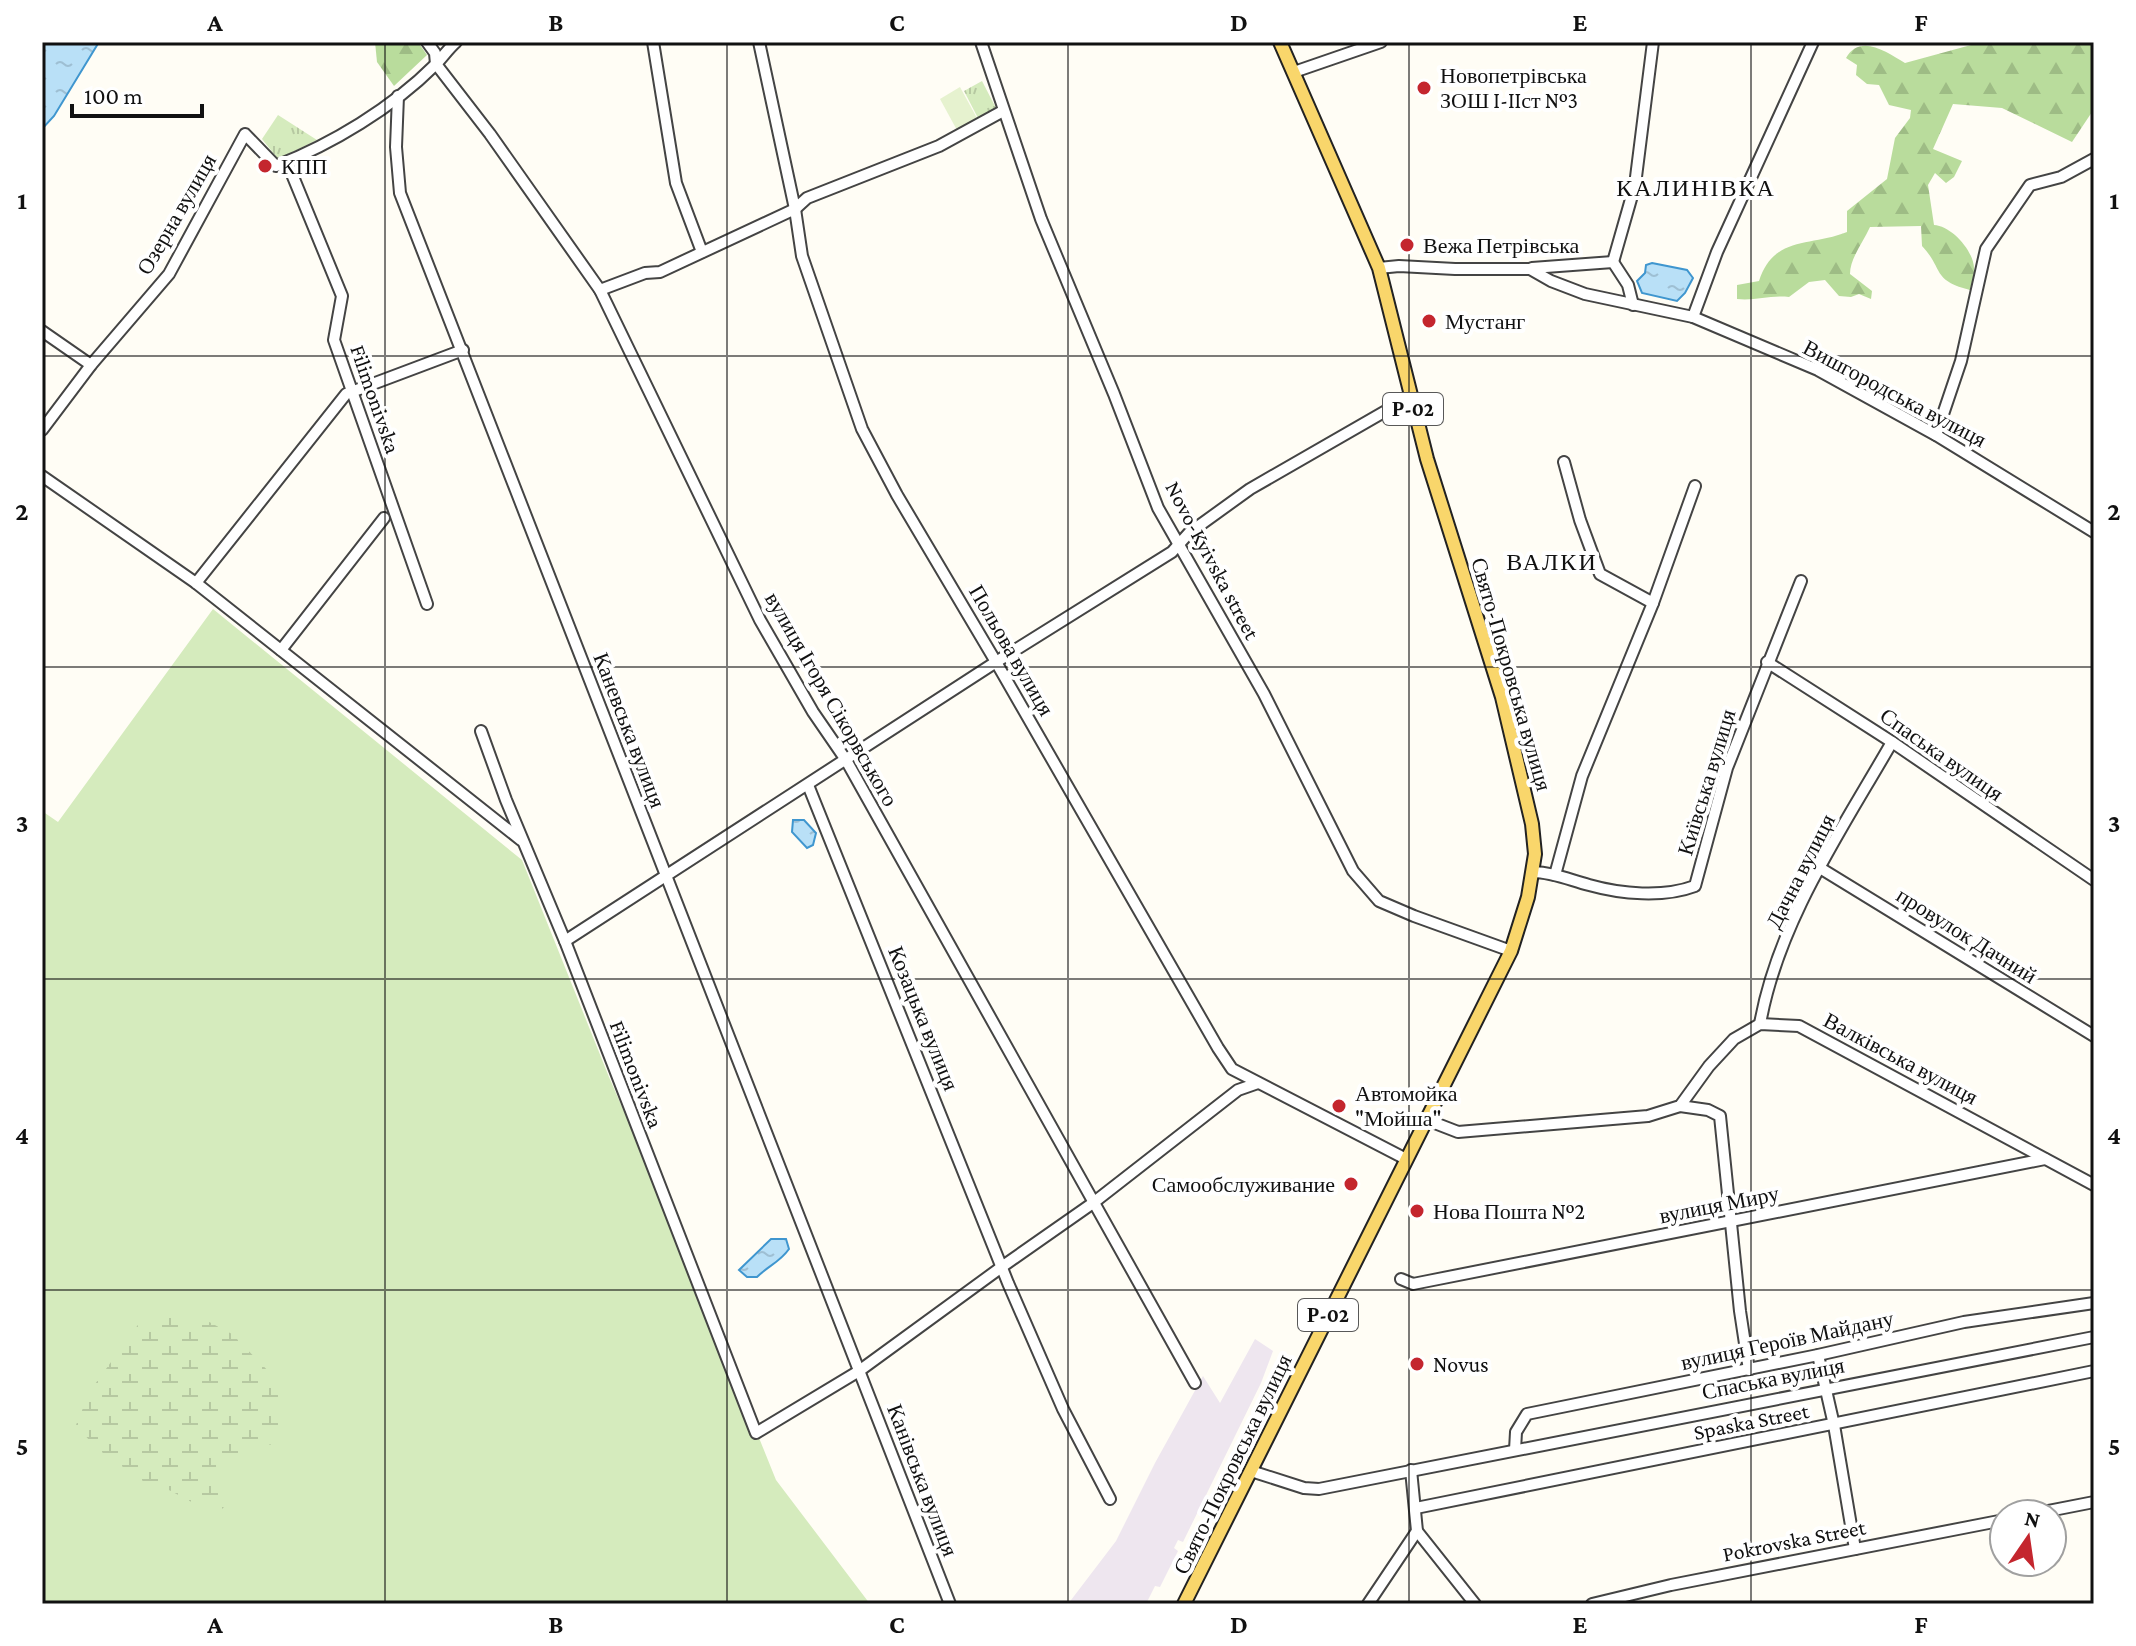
<svg xmlns="http://www.w3.org/2000/svg" width="2136" height="1646" viewBox="0 0 2136 1646" font-family="'Crimson Pro',serif">
  <style>
    .industrial { fill: #eee6ef }
    .grass { fill: #d5ebbd }
    .forest { fill: url(#forest-firs) }
    .wetland { fill: url(#wetland-marsh) }
    .park { fill: url(#park-tufts) }
    .pitch { fill: #e6f2cf }
    .water { fill: url(#water-ripples); stroke: #3f96cf; stroke-width: 2 }
    .lines { fill: none; stroke-linecap: round; stroke-linejoin: round }
    .minor-casing { stroke: #444; stroke-width: 14 }
    .major-casing { stroke: #222; stroke-width: 16 }
    .minor { stroke: #fff; stroke-width: 10 }
    .major { stroke: #f9d66b; stroke-width: 12 }
    .grid { fill: none; stroke: #111; stroke-width: 2; stroke-opacity: 0.55 }
    .poi-dot { fill: #c4262e; stroke: #fff; stroke-width: 3 }
    .labels { text-anchor: middle; stroke-width: 8; stroke-linejoin: round; paint-order: stroke }
    .shield { fill: #fff; stroke: #585858; stroke-width: 2 }
    .shield-label { font-size: 20px; font-weight: bold; fill: #111 }
    .poi-label { font-size: 22px; fill: #111; stroke: #fff; text-anchor: start }
    .street-label { font-size: 22px; fill: #111; stroke: #fff }
    .neighbourhood-label { font-size: 24px; letter-spacing: 2px; fill: #111; stroke: #fff }
    .neatline { fill: none; stroke: #111; stroke-width: 3 }
    .grid-label { font-size: 26px; text-anchor: middle; font-weight: bold; fill: #111 }
  </style>
  <defs>
    <pattern id="forest-firs" width="22" height="20" patternUnits="userSpaceOnUse" patternTransform="scale(2)"><rect width="22" height="20" fill="#b9dc9c"/><path d="M5 1l3.5 6h-7zM16 11l3.5 6h-7z" fill="#9ebc85"/></pattern>
    <pattern id="wetland-marsh" width="20" height="14" patternUnits="userSpaceOnUse" patternTransform="scale(2)"><rect width="20" height="14" fill="#d5ebbd"/><path d="M1 5h8M5 5V1M11 12h8M15 12V8" fill="none" stroke="#b6c8a1"/></pattern>
    <pattern id="park-tufts" width="24" height="20" patternUnits="userSpaceOnUse" patternTransform="scale(2)"><rect width="24" height="20" fill="#d5ebbd"/><path d="M3 7l-1-3M5 7V3M7 7l1-3M15 17l-1-3M17 17v-4M19 17l1-3" fill="none" stroke="#b6c8a1"/></pattern>
    <pattern id="water-ripples" width="26" height="14" patternUnits="userSpaceOnUse" patternTransform="scale(2)"><rect width="26" height="14" fill="#b9e0f7"/><path d="M2 4q2-2 4 0t4 0M15 11q2-2 4 0t4 0" fill="none" stroke="#9ebfd3"/></pattern>
  </defs>
  <rect width="100%" height="100%" fill="#fffdf5"/>
  <polygon class="industrial" points="1255,1339 1273,1351 1261,1383 1183,1542 1178,1540 1174,1548 1178,1551 1160,1587 1155,1586 1146,1604 1068,1604 1116,1541 1155,1463 1203,1376 1220,1403"/>
  <polygon class="grass" points="213,609 522,860 609,1077 669,1215 776,1480 870,1604 42,1604 42,811 58,822"/>
  <g class="forest">
    <polygon points="375,42 418,42 427,55 394,86 377,62"/>
    <path d="M1982 42H2094V109L2072 142 2002 108 1953 104 1933 149 1962 161 1954 177 1946 183 1935 173 1928 185 1934 225C1952 226 1975 252 1974 270 1974 277 1971 284 1970 290 1931 280 1944 269 1922 246L1921 226 1870 227C1863 243 1850 258 1850 274L1872 291 1871 299 1859 294 1851 297 1839 296 1825 280 1809 282 1789 297C1770 295 1755 301 1737 299V285L1759 281C1774 235 1810 247 1847 232V211L1887 179 1895 138 1910 118 1911 110 1889 105 1879 85 1867 84 1856 75 1857 65 1846 58C1860 33 1887 52 1905 63Z"/>
  </g>
  <polygon class="wetland" points="194,1314 232,1334 278,1381 280,1407 277,1445 262,1444 216,1464 216,1486 228,1503 216,1515 167,1489 143,1481 96,1448 76,1425 90,1391 140,1322"/>
  <g class="park">
    <polygon points="982,81 997,110 979,120 964,91"/>
    <polygon points="278,115 317,140 278,159 262,139"/>
  </g>
  <polygon class="pitch" points="960,87 978,120 958,132 940,99"/>
  <g class="water">
    <polygon points="46,42 99,42 54,116 42,129 42,45"/>
    <polygon points="1652,263 1687,270 1693,278 1685,293 1677,301 1642,293 1637,281 1645,273 1646,265"/>
    <polygon points="793,820 804,820 816,833 813,845 807,848 792,832"/>
    <path d="M771 1239H786L789 1249C780 1262 768 1266 757 1277H747L739 1270Z"/>
  </g>
  <g class="lines">
    <defs>
      <g id="minor">
        <polyline points="427,42 435,53 436,64 490,134 600,290 760,620 813,712 846,760 1195,1383"/>
        <polyline points="653,42 676,183 702,252"/>
        <polyline points="759,42 795,209 802,256 862,429 897,495 996,662 1218,1048 1232,1069 1406,1159"/>
        <polyline points="981,42 1041,219 1114,394 1158,508 1264,694 1353,871 1379,901 1414,916 1511,951"/>
        <polyline points="1294,72 1381,42"/>
        <polyline points="398,96 396,147 400,193 950,1604"/>
        <polyline points="287,162 342,296 334,340 427,604"/>
        <polyline points="1613,262 1635,185 1653,42"/>
        <polyline points="1613,262 1628,285 1633,305"/>
        <polyline points="1379,268 1399,266 1455,269 1530,269 1551,281 1585,294 1693,317 1818,370 1936,435 2094,532"/>
        <polyline points="1532,268 1613,262"/>
        <polyline points="600,290 645,273 660,272 795,209 807,198 939,146 1003,111"/>
        <polyline points="1693,317 1717,252 1813,42"/>
        <polyline points="42,331 91,365"/>
        <path d="M42 430 91 365 169 274 245 134 276 166C332 144 392 108 435 65 443 57 448 49 456 42"/>
        <polyline points="1936,435 1961,361 1986,249 2030,185 2061,177 2094,159"/>
        <polyline points="1564,462 1580,520 1600,574 1653,603"/>
        <polyline points="42,476 196,583 521,840"/>
        <polyline points="196,583 346,394 463,350"/>
        <polyline points="281,650 384,518"/>
        <polyline points="1767,662 1892,742 2094,880"/>
        <polyline points="481,731 506,800 565,941 756,1433 859,1371 1003,1266 1093,1203 1238,1090 1258,1083"/>
        <polyline points="808,785 1008,1283 1063,1409 1110,1499"/>
        <polyline points="1820,868 2094,1036"/>
        <path d="M1533 872C1552 872 1570 880 1589 885 1621 894 1663 898 1695 886L1727 768 1801 581"/>
        <polyline points="1555,875 1582,776 1653,603 1695,486"/>
        <polyline points="565,941 996,662 1172,552 1189,533 1250,489 1410,397"/>
        <path d="M1760 1024C1778 922 1841 831 1892 742"/>
        <polyline points="1680,1106 1708,1110 1720,1116 1740,1311 1749,1370"/>
        <polyline points="1427,1120 1458,1132 1648,1116 1680,1106 1709,1066 1734,1039 1760,1024 1799,1026 2094,1185"/>
        <polyline points="1401,1279 1413,1284 1423,1282 2045,1159"/>
        <polyline points="1818,1355 1834,1425 1855,1549"/>
        <polyline points="1515,1450 1516,1432 1527,1414 1818,1355 1964,1322 2094,1303"/>
        <polyline points="1411,1470 1417,1531 1475,1604"/>
        <polyline points="1251,1471 1304,1488 1319,1489 2094,1337"/>
        <polyline points="1416,1508 2094,1371"/>
        <polyline points="2033,1514 2094,1502"/>
        <polyline points="1368,1604 1417,1531"/>
        <polyline points="1592,1604 1671,1585 2004,1520"/>
      </g>
      <polyline id="major" points="1184,1604 1511,951 1528,897 1535,854 1532,824 1502,697 1427,459 1379,268 1280,42"/>
    </defs>
    <use href="#minor" class="minor-casing"/>
    <use href="#major" class="major-casing"/>
    <use href="#minor" class="minor"/>
    <use href="#major" class="major"/>
  </g>
  <path class="grid" d="M385 42V1604M727 42V1604M1068 42V1604M1409 42V1604M1751 42V1604M42 356H2094M42 667H2094M42 979H2094M42 1290H2094"/>
  <g class="poi-dot">
    <circle cx="1424" cy="88" r="8"/>
    <circle cx="265" cy="166" r="8"/>
    <circle cx="1407" cy="245" r="8"/>
    <circle cx="1429" cy="321" r="8"/>
    <circle cx="1339" cy="1106" r="8"/>
    <circle cx="1351" cy="1184" r="8"/>
    <circle cx="1417" cy="1211" r="8"/>
    <circle cx="1417" cy="1364" r="8"/>
  </g>
  <g class="labels">
    <g class="shield">
      <rect x="1383" y="393" width="60" height="32" rx="6"/>
      <rect x="1298" y="1299" width="60" height="32" rx="6"/>
    </g>
    <g class="shield-label">
      <text x="1413" y="416">Р-02</text>
      <text x="1328" y="1322">Р-02</text>
    </g>
    <g class="poi-label">
      <text x="1440" y="83">Новопетрівська<tspan x="1440" dy="25">ЗОШ I-IIст №3</tspan></text>
      <text x="281" y="174">КПП</text>
      <text x="1423" y="253">Вежа Петрівська</text>
      <text x="1445" y="329">Мустанг</text>
      <text x="1355" y="1101">Автомойка<tspan x="1355" dy="25">"Мойша"</tspan></text>
      <text x="1335" y="1192" text-anchor="end">Самообслуживание</text>
      <text x="1433" y="1219">Нова Пошта №2</text>
      <text x="1433" y="1372">Novus</text>
    </g>
    <g class="street-label">
      <text transform="translate(176 214) rotate(-60)" y="8">Озерна вулиця</text>
      <text transform="translate(1895 393) rotate(28)" y="8">Вишгородська вулиця</text>
      <text transform="translate(376 399) rotate(71)" y="8">Filimonivska</text>
      <text transform="translate(1213 560) rotate(62)" y="8">Novo-Kyivska street</text>
      <text transform="translate(1012 650) rotate(60)" y="8">Польова вулиця</text>
      <text transform="translate(1512 674) rotate(74)" y="8">Свято-Покровська вулиця</text>
      <text transform="translate(832 699) rotate(60)" y="8">вулиця Ігоря Сікорвського</text>
      <text transform="translate(630 730) rotate(69)" y="8">Каневська вулиця</text>
      <text transform="translate(1942 754) rotate(35)" y="8">Спаська вулиця</text>
      <text transform="translate(1706 782) rotate(-73)" y="8">Київська вулиця</text>
      <text transform="translate(1800 871) rotate(-63)" y="8">Дачна вулиця</text>
      <text transform="translate(1967 935) rotate(32)" y="8">провулок Дачний</text>
      <text transform="translate(924 1018) rotate(68)" y="8">Козацька вулиця</text>
      <text transform="translate(1901 1058) rotate(28)" y="8">Валківська вулиця</text>
      <text transform="translate(637 1074) rotate(69)" y="8">Filimonivska</text>
      <text transform="translate(1719 1204) rotate(-11)" y="8">вулиця Миру</text>
      <text transform="translate(1787 1340) rotate(-12)" y="8">вулиця Героїв Майдану</text>
      <text transform="translate(1773 1378) rotate(-11)" y="8">Спаська вулиця</text>
      <text transform="translate(1751 1421) rotate(-11)" y="8">Spaska Street</text>
      <text transform="translate(1232 1464) rotate(-64)" y="8">Свято-Покровська вулиця</text>
      <text transform="translate(923 1480) rotate(69)" y="8">Канівська вулиця</text>
      <text transform="translate(1794 1540) rotate(-11)" y="8">Pokrovska Street</text>
    </g>
    <g class="neighbourhood-label">
      <text x="1696" y="196">КАЛИНІВКА</text>
      <text x="1552" y="570">ВАЛКИ</text>
    </g>
  </g>
  <rect width="2136" height="1646" fill="none" stroke="#ffffff" stroke-width="88"/>
  <g transform="translate(2028 1538) rotate(13)"><circle r="38" fill="#ffffff" stroke="#a0a0a0" stroke-width="2"/>
  <path d="M0-6L14 30L0 20L-14 30Z" fill="#c4262e"/>
  <text y="-12" font-size="22" font-weight="bold" text-anchor="middle" fill="#111111">N</text>
  </g>
  <path d="M72 104v12h130v-12" fill="none" stroke="#111111" stroke-width="4"/>
  <text x="84" y="104" font-size="24" fill="#111111" stroke="#ffffff" stroke-width="6" paint-order="stroke">100 m</text>
  <rect x="44" y="44" width="2048" height="1558" class="neatline"/>
  <g class="grid-label">
    <text x="215" y="31">A</text>
    <text x="556" y="31">B</text>
    <text x="897" y="31">C</text>
    <text x="1239" y="31">D</text>
    <text x="1580" y="31">E</text>
    <text x="1921" y="31">F</text>
    <text x="22" y="209">1</text>
    <text x="2114" y="209">1</text>
    <text x="22" y="520">2</text>
    <text x="2114" y="520">2</text>
    <text x="22" y="832">3</text>
    <text x="2114" y="832">3</text>
    <text x="22" y="1144">4</text>
    <text x="2114" y="1144">4</text>
    <text x="22" y="1455">5</text>
    <text x="2114" y="1455">5</text>
    <text x="215" y="1633">A</text>
    <text x="556" y="1633">B</text>
    <text x="897" y="1633">C</text>
    <text x="1239" y="1633">D</text>
    <text x="1580" y="1633">E</text>
    <text x="1921" y="1633">F</text>
  </g>
</svg>
